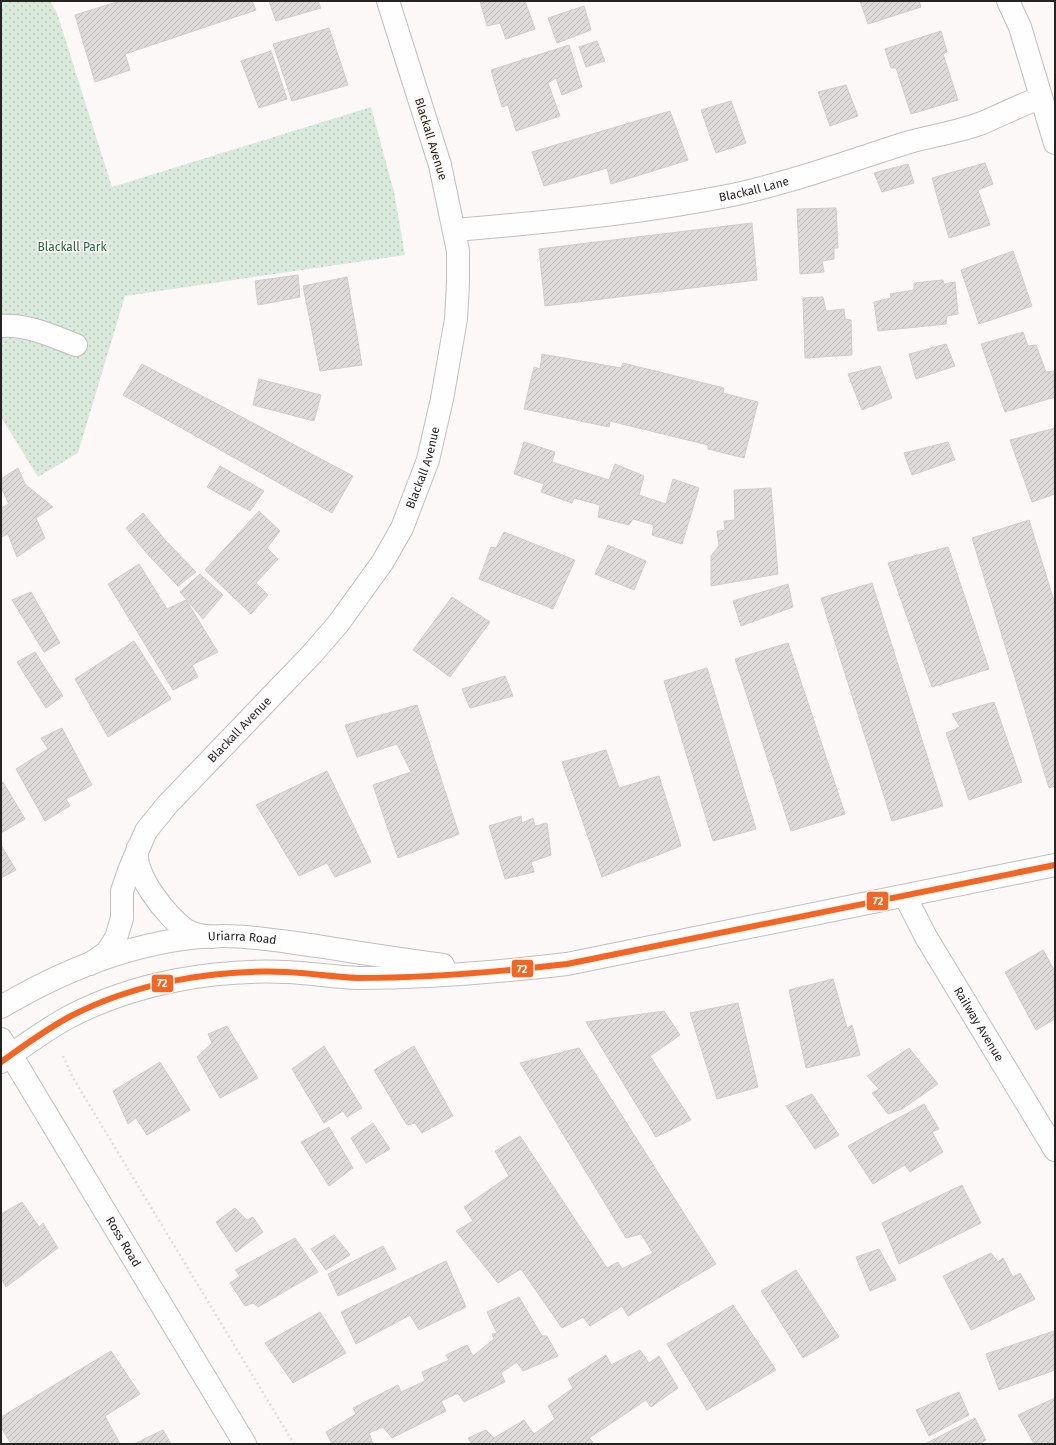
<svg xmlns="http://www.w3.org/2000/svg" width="1056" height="1445" viewBox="0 0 1056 1445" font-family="'Fira Sans',sans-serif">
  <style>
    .park { fill: url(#park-dots) }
    .building { fill: url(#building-hatch); stroke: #d0cdcd }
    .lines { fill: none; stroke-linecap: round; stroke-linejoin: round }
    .minor-casing { stroke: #c1bebe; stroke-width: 24 }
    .major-casing { stroke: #c1bebe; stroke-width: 24 }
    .path { stroke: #dedddd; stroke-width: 2.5; stroke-dasharray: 2 3; stroke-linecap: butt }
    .minor { stroke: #fffefe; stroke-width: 22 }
    .major { stroke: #fffefe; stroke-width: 22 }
    .bus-1-casing { stroke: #fff7f6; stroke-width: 9 }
    .bus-1 { stroke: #f26522; stroke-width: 6 }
    .labels { text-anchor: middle; stroke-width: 3; stroke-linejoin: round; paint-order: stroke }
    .street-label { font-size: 12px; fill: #262323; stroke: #fff7f6 }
    .park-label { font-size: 12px; fill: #23663c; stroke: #fff7f6 }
    .line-badge { stroke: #fff7f6; stroke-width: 1.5 }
    .badge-label { font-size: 11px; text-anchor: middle; font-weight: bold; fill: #fff }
  </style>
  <defs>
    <pattern id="park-dots" width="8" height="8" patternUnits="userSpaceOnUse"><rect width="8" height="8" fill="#d9e9db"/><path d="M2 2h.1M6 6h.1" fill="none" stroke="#bac8bc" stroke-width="1.8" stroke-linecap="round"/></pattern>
    <pattern id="building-hatch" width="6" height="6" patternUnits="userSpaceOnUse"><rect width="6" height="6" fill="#dedada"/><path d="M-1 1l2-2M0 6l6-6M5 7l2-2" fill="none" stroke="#bebbbb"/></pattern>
  </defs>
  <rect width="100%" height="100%" fill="#fdf8f8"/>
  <polygon class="park" points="1,1 50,1 57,13 112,187 371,107 394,192 405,255 125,296 78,453 38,477 1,417"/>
  <g class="building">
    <polygon points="120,1 252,1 256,10 125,54 130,70 95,82 75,15"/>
    <polygon points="269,1 318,1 321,8 276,21"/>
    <polygon points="480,1 525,1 535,29 506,39 500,23 487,26"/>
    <polygon points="860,1 919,1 921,7 868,24"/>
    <polygon points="584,6 591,30 557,43 548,18"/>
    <polygon points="329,28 348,85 292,101 273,44"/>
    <polygon points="941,31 947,52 943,54 958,100 911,114 896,68 891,68 885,49"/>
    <polygon points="597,41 605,61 586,67 579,47"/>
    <polygon points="569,45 582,87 562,95 556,78 548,83 560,116 516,131 508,105 502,107 491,70"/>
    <polygon points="271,51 287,99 259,108 241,61"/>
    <polygon points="846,85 858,116 830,126 818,92"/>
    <polygon points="731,101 746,143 716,153 701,110"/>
    <polygon points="670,111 688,160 611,184 607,168 544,186 532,152"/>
    <polygon points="985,163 993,184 978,190 990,225 949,238 932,178"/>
    <polygon points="908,164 914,183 882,192 874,173"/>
    <polygon points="836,208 838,248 834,248 834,259 822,261 824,272 800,274 797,209"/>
    <polygon points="752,223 757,280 545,306 539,249"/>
    <polygon points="1013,251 1032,306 979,324 961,270"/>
    <polygon points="298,275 300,297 258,305 255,281"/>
    <polygon points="347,277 362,365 320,371 303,286"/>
    <polygon points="943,280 944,284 955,282 958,314 947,316 946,324 878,331 874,302 891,298 890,294 914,290 914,283"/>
    <polygon points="823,297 826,311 844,309 845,319 851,320 852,355 805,358 803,298"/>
    <polygon points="1023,332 1028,346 1036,345 1046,372 1055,371 1055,397 1005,412 981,344"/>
    <polygon points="946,344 955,366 916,379 909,354"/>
    <polygon points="542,354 621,368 623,363 724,388 723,393 758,402 744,458 708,449 708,445 610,421 609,427 524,409 534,367 540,369"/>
    <polygon points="142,364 353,476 332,513 123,395"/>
    <polygon points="880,366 892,398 862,410 848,374"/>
    <polygon points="259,379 321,395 314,421 253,405"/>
    <polygon points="1055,428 1055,494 1032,502 1010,440"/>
    <polygon points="524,442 555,452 552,462 609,480 615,464 644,476 639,495 666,504 673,479 699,488 682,544 652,535 654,525 633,519 629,525 598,517 600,505 574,498 572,503 541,492 544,484 514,474"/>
    <polygon points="948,442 955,460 912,475 904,453"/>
    <polygon points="220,466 264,491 250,511 207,487"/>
    <polygon points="18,468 25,484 53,507 36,518 45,538 17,557 8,534 1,537 1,508 9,504 1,487 1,479"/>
    <polygon points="771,488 778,574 711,586 711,556 719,546 717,531 725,530 724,521 735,520 734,490"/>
    <polygon points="259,511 280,531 267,548 278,559 256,583 268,595 251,614 205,570"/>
    <polygon points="143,513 166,541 149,556 126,528"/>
    <polygon points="1029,520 1055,604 1055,786 1049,788 972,538"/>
    <polygon points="504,532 575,560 553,609 479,579 491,547 496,548"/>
    <polygon points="166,541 196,572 178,586 149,556"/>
    <polygon points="608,545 646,561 634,590 595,574"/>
    <polygon points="948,547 989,669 932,687 888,563"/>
    <polygon points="139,564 167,609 186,600 218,652 192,665 198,677 173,690 108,584"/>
    <polygon points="200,574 223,595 203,619 180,592"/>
    <polygon points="872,583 943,806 892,821 821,598"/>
    <polygon points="788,584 793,607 741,626 733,601"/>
    <polygon points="31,592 60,643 44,652 12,600"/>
    <polygon points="452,597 490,622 450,677 413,650"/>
    <polygon points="134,641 171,699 108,737 75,679"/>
    <polygon points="788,643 845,814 791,831 735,659"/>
    <polygon points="35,652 63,696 46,708 17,662"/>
    <polygon points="707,668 756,829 713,841 664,681"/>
    <polygon points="505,676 513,696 470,708 462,689"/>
    <polygon points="994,702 1022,782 969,800 946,733 960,727 952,714"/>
    <polygon points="417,705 459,834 398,858 373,785 411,772 397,744 357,757 345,725"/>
    <polygon points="62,728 92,785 66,799 70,806 45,821 16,769 48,749 41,738"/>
    <polygon points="606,750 619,788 659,776 681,846 602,877 562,762"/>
    <polygon points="327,771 371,862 335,877 327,863 299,876 256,805"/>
    <polygon points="3,782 25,819 1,833 1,784"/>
    <polygon points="521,816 522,823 533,818 535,826 547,823 551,855 531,862 534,872 505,879 489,826"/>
    <polygon points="1,845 16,870 1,878"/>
    <polygon points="1043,950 1055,971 1055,1019 1036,1030 1005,972"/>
    <polygon points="833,979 847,1028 852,1025 860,1055 806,1068 789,990"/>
    <polygon points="738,1003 758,1087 717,1099 690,1013"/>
    <polygon points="664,1011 680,1035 650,1056 691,1120 656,1137 586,1022"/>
    <polygon points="227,1026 258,1078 220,1098 197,1057 212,1043 208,1034"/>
    <polygon points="324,1046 362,1108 347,1117 343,1111 324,1123 292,1069"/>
    <polygon points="414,1046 453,1116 422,1133 415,1123 407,1125 374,1070"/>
    <polygon points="579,1048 716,1264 628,1316 622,1306 590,1326 583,1317 562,1328 521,1269 498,1283 456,1231 473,1221 464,1207 509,1176 495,1151 520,1136 607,1268 618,1262 622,1269 653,1253 641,1234 626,1238 520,1063"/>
    <polygon points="909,1048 938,1084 902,1109 888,1114 872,1093 879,1089 867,1076"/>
    <polygon points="160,1062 190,1110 147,1135 136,1118 128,1124 113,1091"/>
    <polygon points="812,1094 839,1135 815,1149 786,1106"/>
    <polygon points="924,1104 939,1129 932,1132 943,1152 910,1172 905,1165 873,1184 848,1146"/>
    <polygon points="373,1123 390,1149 366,1163 351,1138"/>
    <polygon points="329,1127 353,1168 329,1186 301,1142"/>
    <polygon points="962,1185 981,1223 899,1264 882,1223"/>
    <polygon points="22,1202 39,1227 43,1223 58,1248 6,1287 1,1278 1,1214"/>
    <polygon points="235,1208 247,1220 253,1217 263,1232 236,1252 216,1222"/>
    <polygon points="334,1235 350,1255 326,1270 311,1249"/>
    <polygon points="295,1238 318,1272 258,1307 253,1303 245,1306 230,1283 240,1276 235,1270"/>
    <polygon points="383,1246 396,1269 338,1296 328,1274"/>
    <polygon points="879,1249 896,1280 870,1291 856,1257"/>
    <polygon points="991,1253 998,1262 1003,1258 1013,1277 1020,1273 1035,1299 971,1330 943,1276"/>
    <polygon points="446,1261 466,1307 419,1330 410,1315 356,1344 341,1312"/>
    <polygon points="796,1270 839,1337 803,1358 761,1291"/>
    <polygon points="519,1297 542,1336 547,1336 558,1356 523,1371 517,1362 501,1373 505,1382 464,1402 458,1393 441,1401 446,1411 392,1438 383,1427 369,1433 373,1444 332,1444 326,1432 356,1414 353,1408 398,1385 401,1392 425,1381 422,1372 449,1360 446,1355 467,1345 473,1356 494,1339 492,1334 497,1333 487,1312"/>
    <polygon points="733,1305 776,1370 707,1410 667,1344"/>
    <polygon points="320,1312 346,1353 293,1383 265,1343"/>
    <polygon points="1054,1331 1055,1370 999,1390 986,1354"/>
    <polygon points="640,1350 649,1363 659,1356 678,1388 651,1407 646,1400 589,1438 593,1442 590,1444 472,1444 468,1438 486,1430 494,1438 524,1420 534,1434 555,1419 548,1406 573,1388 568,1379 606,1355 611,1365"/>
    <polygon points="111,1351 140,1394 105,1416 120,1444 11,1444 1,1427 1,1417"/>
    <polygon points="959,1392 969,1415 929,1436 916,1410"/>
    <polygon points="1055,1398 1055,1444 1034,1444 1018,1415"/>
    <polygon points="975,1418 986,1440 979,1444 925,1444"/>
    <polygon points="163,1430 171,1444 134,1444"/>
  </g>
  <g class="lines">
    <defs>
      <g id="minor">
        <polyline points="1008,1 1020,27 1055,143"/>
        <path id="s1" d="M455 230C550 222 644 213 737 194 795 181 850 161 906 143 930 136 959 132 982 123 1001 115 1020 105 1040 98"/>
        <path d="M1 326C27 324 52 336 76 345"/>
        <path d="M138 848C130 871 167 917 186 930 194 935 203 936 213 937"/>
        <path id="s2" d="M905 896 926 937 1055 1150"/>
        <path id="s3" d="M90 964 107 952 116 938 122 918V891L130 868 146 831 167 805 312 654 338 624 382 563 402 528 428 460 442 399 456 319 458 283V251L440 165 388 1"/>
        <path id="s4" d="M11 1055 245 1444"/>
      </g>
      <g id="major">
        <path id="s5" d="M1 1007C69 967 144 937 224 936 255 936 286 942 317 946 359 953 401 959 443 965"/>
        <polyline points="1,1039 11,1055"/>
        <path d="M1 1062C23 1046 45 1030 69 1017 134 983 213 969 286 972 310 973 334 977 358 978 428 978 498 972 567 964L1055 865"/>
      </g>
    </defs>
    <use href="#minor" class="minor-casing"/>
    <use href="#major" class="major-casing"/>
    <polyline class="path" points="63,1056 73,1078 294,1444"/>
    <use href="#minor" class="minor"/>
    <use href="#major" class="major"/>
    <defs>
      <path id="bus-1" d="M1 1062C23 1046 45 1030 69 1017 134 983 213 969 286 972 310 973 334 977 358 978 428 978 498 972 567 964L1055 865"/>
    </defs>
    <use href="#bus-1" class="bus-1-casing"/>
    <use href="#bus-1" class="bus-1"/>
  </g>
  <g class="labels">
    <g class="street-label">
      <text transform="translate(431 139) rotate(73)" y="4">Blackall Avenue</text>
      <text dy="4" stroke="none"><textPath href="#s1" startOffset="302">Blackall Lane</textPath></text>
      <text dy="4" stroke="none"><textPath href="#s3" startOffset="612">Blackall Avenue</textPath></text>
      <text dy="4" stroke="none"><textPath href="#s3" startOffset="288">Blackall Avenue</textPath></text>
      <text dy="4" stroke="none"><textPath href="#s5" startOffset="255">Uriarra Road</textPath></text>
      <text dy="4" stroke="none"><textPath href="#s2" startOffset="148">Railway Avenue</textPath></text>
      <text dy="4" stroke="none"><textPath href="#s4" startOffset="218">Ross Road</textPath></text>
    </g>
    <g class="park-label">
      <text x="72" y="251">Blackall Park</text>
    </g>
  </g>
  <g class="line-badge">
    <rect x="866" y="891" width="23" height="20" rx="4" fill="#f26522"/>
    <rect x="511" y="959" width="23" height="19" rx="4" fill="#f26522"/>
    <rect x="151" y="974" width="23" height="19" rx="4" fill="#f26522"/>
  </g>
  <g class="badge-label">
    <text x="878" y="905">72</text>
    <text x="522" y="973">72</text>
    <text x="162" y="987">72</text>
  </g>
  <rect width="1056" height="1445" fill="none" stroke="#262323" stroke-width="4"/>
</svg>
